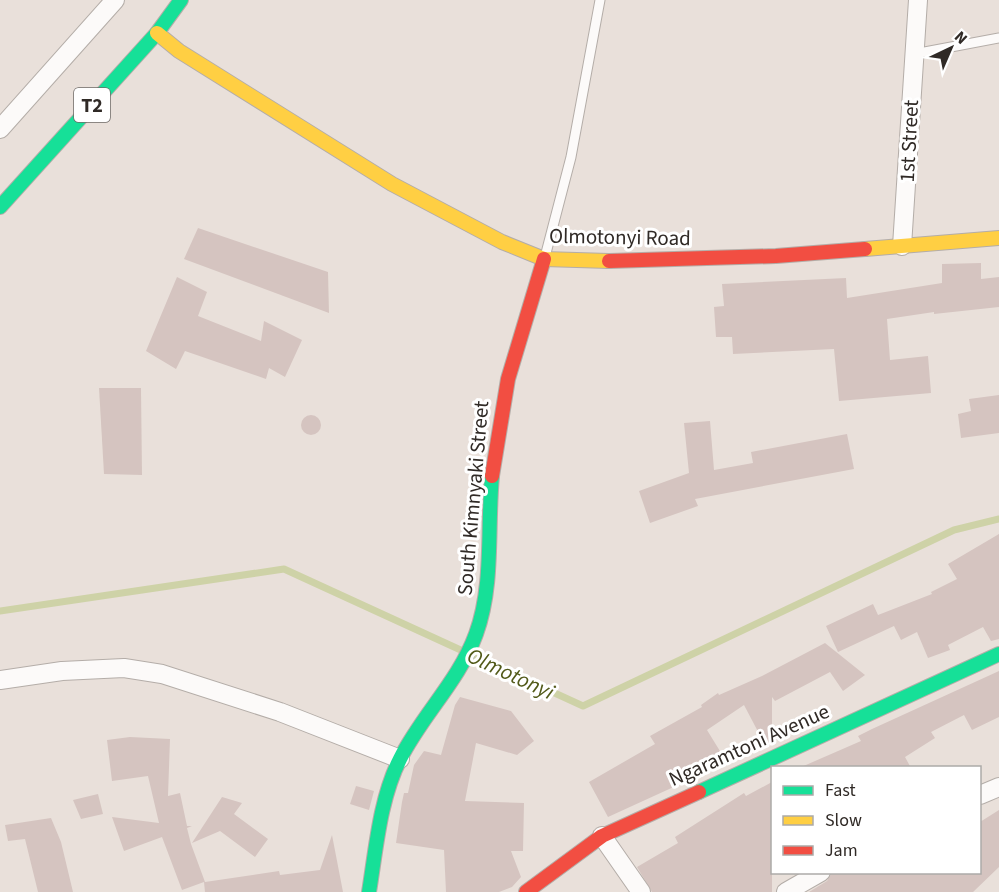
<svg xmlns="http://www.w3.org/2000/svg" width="999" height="892" viewBox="0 0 999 892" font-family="'Source Sans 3',sans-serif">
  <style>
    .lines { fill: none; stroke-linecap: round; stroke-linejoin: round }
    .stream { stroke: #ced2a7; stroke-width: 7 }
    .building { fill: #d5c4c0 }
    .lane-casing { stroke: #b4ada8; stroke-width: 11 }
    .street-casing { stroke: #b4ada8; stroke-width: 20 }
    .fast-casing { stroke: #b4ada8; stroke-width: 16 }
    .slow-casing { stroke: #b4ada8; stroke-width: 16 }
    .jam-casing { stroke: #b4ada8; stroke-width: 16 }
    .lane { stroke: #fcfaf9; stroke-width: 9 }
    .street { stroke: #fcfaf9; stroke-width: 18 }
    .fast { stroke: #16e098; stroke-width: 14 }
    .slow { stroke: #ffcf43; stroke-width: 14 }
    .jam { stroke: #f24e42; stroke-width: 14 }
    .labels { text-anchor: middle; stroke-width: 6; stroke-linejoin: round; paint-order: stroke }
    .shield { fill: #fff; stroke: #6e6a67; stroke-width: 1.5 }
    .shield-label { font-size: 20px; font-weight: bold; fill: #302a26 }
    .street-label { font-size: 21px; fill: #302a26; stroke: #fff }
    .water-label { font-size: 22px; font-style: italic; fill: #525a19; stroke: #fff }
  </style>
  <rect width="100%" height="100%" fill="#e9e0da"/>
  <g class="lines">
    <polyline class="stream" points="0,611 284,569 583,706 954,530 999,519"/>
  </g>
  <g class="building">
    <polygon points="198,228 328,272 329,313 184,259"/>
    <polygon points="981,263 981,279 999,277 999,307 934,314 934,312 887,319 890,360 928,356 931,393 839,401 834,349 733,354 732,337 716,337 714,307 724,306 722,284 846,278 847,298 942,283 942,264"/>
    <polygon points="177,277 207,292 198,316 261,341 264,321 302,340 285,377 269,368 266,379 185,351 176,369 146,351"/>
    <polygon points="99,388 141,388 142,475 104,474"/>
    <polygon points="999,395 999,433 961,438 958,414 971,411 969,399"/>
    <circle cx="311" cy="425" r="10"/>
    <polygon points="710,421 714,470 753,463 751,452 847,434 854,469 695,499 698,506 650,523 639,491 689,473 684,423"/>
    <polygon points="999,534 999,639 991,641 983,627 948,645 950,650 928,658 917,632 901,640 894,626 838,652 826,626 873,604 878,615 932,594 931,592 957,579 948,564"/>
    <polygon points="825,643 865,675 843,691 830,672 775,701 772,697 772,741 765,745 744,705 707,730 723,756 678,785 608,817 589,782 655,744 650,736 702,707 701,705 718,693 719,695 762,676"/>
    <polygon points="999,671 999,717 972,730 964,715 931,732 935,738 905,757 911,768 799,768 861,741 858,736 872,729"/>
    <polygon points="460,697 511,711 534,741 517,755 476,743 465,801 524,803 523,851 511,851 521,877 512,887 499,892 446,892 444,850 396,843 402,802 404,793 408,793 414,765 424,751 441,755 455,705"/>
    <polygon points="130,737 170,739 168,796 180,793 187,826 192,826 187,828 191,844 205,882 279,871 280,875 320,870 332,835 343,892 205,892 204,882 182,890 162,837 124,851 112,817 159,823 148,776 112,781 107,740"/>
    <polygon points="772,782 772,892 652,892 637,867 678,843 675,837 744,793 746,796"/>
    <polygon points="356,786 374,791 369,810 350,804"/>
    <polygon points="98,794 103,814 81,819 73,800"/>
    <polygon points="222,797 242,803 234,814 268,839 255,857 220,831 192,843"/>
    <polygon points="999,810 999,867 973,892 809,892 827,881 832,873 980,873 980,822"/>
    <polygon points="51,818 61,842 73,892 38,892 25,839 8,841 5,825"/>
  </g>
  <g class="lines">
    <defs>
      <g id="lane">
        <polyline points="914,54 999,38"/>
        <polyline points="545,257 571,157 600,0"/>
      </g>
      <g id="street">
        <polyline points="0,129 115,0"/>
        <polyline points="902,246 918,0"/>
        <polyline points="0,680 62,671 124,668 162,674 280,712 400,759"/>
        <polyline points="980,795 999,787"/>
        <polyline points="602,836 641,892"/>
        <polyline points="786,892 821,872"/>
      </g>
      <g id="fast">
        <polyline points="0,207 157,33 181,0"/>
        <polyline points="699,792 999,654"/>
        <path d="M369 892C376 849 380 798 400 759 422 715 459 681 476 634 494 585 487 528 492 476"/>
      </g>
      <g id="slow">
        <polyline points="157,33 179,51 392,184 502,242 544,259 609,261"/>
        <polyline points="865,249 999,238"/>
      </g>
      <g id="jam">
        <polyline points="609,261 776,256 865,249"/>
        <polyline points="492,476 508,379 544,259"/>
        <polyline points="526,892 602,836 699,792"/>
      </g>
    </defs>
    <use href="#lane" class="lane-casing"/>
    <use href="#street" class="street-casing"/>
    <use href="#fast" class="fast-casing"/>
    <use href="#slow" class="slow-casing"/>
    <use href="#jam" class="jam-casing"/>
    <use href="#lane" class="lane"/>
    <use href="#street" class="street"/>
    <use href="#fast" class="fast"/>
    <use href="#slow" class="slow"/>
    <use href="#jam" class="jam"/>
  </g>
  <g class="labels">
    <rect class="shield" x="74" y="88" width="36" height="34" rx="4.5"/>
    <g class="shield-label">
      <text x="92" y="112">T2</text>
    </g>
    <g class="street-label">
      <text transform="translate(909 141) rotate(-87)" y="7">1st Street</text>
      <text transform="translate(620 237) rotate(1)" y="7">Olmotonyi Road</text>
      <text transform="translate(473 498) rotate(-85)" y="7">South Kimnyaki Street</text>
      <text transform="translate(749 745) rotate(-24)" y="7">Ngaramtoni Avenue</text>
    </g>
    <g class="water-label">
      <text transform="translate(511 673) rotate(25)" y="8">Olmotonyi</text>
    </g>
  </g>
  <rect x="771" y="766" width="210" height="108" fill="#ffffff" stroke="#acaaa8" stroke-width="1.5"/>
  <rect x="783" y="786" width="30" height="9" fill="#16e098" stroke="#acaaa8" stroke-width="1.5"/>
  <text x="825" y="796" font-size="18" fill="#302a26">Fast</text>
  <rect x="783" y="816" width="30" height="9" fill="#ffcf43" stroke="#acaaa8" stroke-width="1.5"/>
  <text x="825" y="826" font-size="18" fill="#302a26">Slow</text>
  <rect x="783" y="846" width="30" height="9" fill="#f24e42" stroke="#acaaa8" stroke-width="1.5"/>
  <text x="825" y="856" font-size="18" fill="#302a26">Jam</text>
  <g transform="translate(951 48) rotate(44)" stroke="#ffffff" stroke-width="4.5" paint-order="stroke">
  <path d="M0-4.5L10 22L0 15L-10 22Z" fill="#302a26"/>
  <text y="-9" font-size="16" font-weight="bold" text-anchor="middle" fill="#302a26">N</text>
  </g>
</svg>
